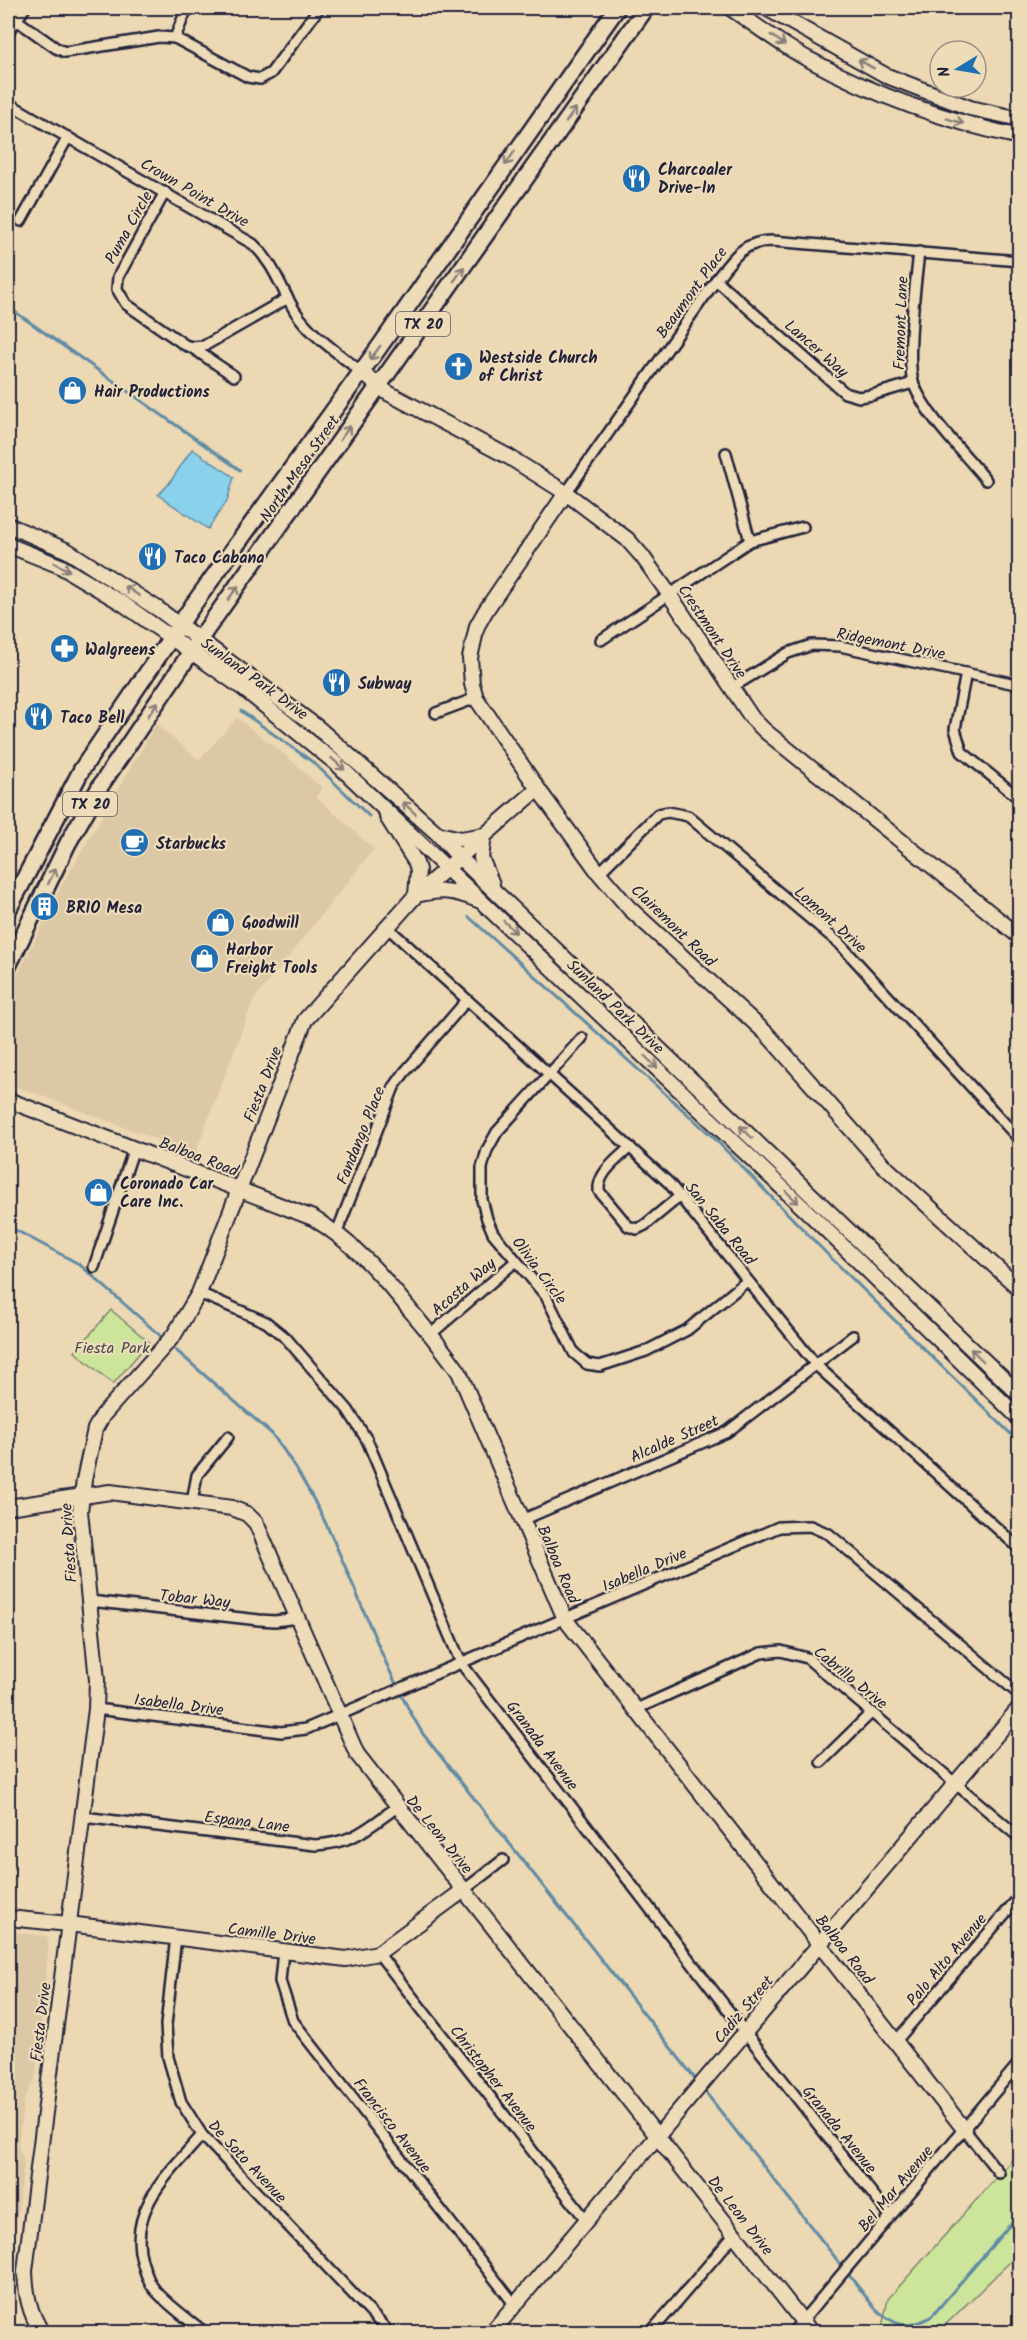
<svg xmlns="http://www.w3.org/2000/svg" width="1027" height="2340" viewBox="0 0 1027 2340" font-family="Kalam,sans-serif">
  <style>
    .built { fill: #ddc8a5 }
    .green { fill: #cde59b; stroke: #78846b; stroke-width: 1.5 }
    .water { fill: #8ad1eb; stroke: #608ba5; stroke-width: 1.5 }
    .lines { fill: none; stroke-linecap: round; stroke-linejoin: round }
    .stream { stroke: #608ba5; stroke-width: 3 }
    .street-casing { stroke: #22223b; stroke-width: 14 }
    .secondary-casing { stroke: #22223b; stroke-width: 18 }
    .primary-casing { stroke: #22223b; stroke-width: 20 }
    .street { stroke: #eedcb9; stroke-width: 9 }
    .secondary { stroke: #eedcb9; stroke-width: 14 }
    .primary { stroke: #eedcb9; stroke-width: 15 }
    .oneway { stroke: #887f7a }
    .labels { text-anchor: middle; stroke-width: 4.5; stroke-linejoin: round; paint-order: stroke }
    .shield { fill: #eedcb9; stroke: #5f5a61; stroke-width: 1.5 }
    .shield-label { font-size: 15px; font-weight: bold; fill: #22223b }
    .poi-label { font-size: 16px; font-weight: bold; fill: #22223b; stroke: #eedcb9; text-anchor: start }
    .street-label { font-size: 16px; fill: #22223b; stroke: #eedcb9 }
    .park-label { font-size: 16px; fill: #44494e; stroke: #eedcb9 }
  </style>
  <rect width="100%" height="100%" fill="#ecd8b3"/>
  <filter id="ink" filterUnits="userSpaceOnUse"><feTurbulence type="fractalNoise" baseFrequency=".0167" numOctaves="2"/><feDisplacementMap in="SourceGraphic" scale="12" xChannelSelector="R" yChannelSelector="G"/><feConvolveMatrix kernelMatrix="1 2 1 2 8 2 1 2 1" color-interpolation-filters="sRGB"/></filter>
  <g filter="url(#ink)">
    <g class="built">
      <polygon points="237,718 284,754 322,788 316,797 374,849 253,1001 195,1154 8,1083 8,995 61,887 156,724 199,760"/>
      <polygon points="8,1932 47,1936 49,1944 35,2079 24,2099 18,2144 24,2163 12,2263 8,2263"/>
    </g>
    <g class="green">
      <polygon points="111,1310 149,1342 113,1384 75,1352"/>
      <polygon points="1019,2152 1019,2253 938,2332 881,2332 888,2299"/>
    </g>
    <polygon class="water" points="192,449 234,477 227,501 208,529 158,495 168,485"/>
    <g class="lines">
      <g class="stream">
        <polyline points="8,307 240,470"/>
        <polyline points="241,711 314,763 369,816"/>
        <polyline points="469,917 713,1137 828,1255 1020,1443"/>
        <polyline points="8,1226 79,1264 165,1340"/>
        <path d="M170 1345 272 1434C341 1523 365 1639 423 1734L697 2081"/>
        <path d="M703 2089 874 2307C894 2326 907 2331 932 2316L1020 2213"/>
      </g>
      <defs>
        <g id="street">
          <polyline points="8,14 56,48 65,52 159,37 175,38 248,77 260,79 271,73 319,8"/>
          <polyline points="8,32 25,8"/>
          <polyline points="175,38 187,8"/>
          <path d="M8 103 253 244C275 265 280 287 295 311 311 336 339 353 361 372"/>
          <polyline points="165,192 118,277 117,289 126,304 185,345 191,347 204,346 288,298"/>
          <polyline points="21,221 68,137"/>
          <path d="M919 252C916 281 905 361 914 385 928 419 963 451 986 480"/>
          <polyline points="716,280 845,393 859,397 872,395 913,383"/>
          <polyline points="191,347 234,376"/>
          <polyline points="726,453 750,541"/>
          <path d="M566 493 716 280C732 259 743 241 772 241L1020 261"/>
          <polyline points="601,640 750,541 803,527"/>
          <polyline points="966,673 955,729 962,752 1020,799"/>
          <polyline points="731,688 788,653 812,645 840,646 1020,685"/>
          <polyline points="436,713 476,698"/>
          <polyline points="599,873 658,814 668,812 688,816 839,943 1020,1140"/>
          <polyline points="387,927 669,1183 816,1365 1020,1549"/>
          <polyline points="582,1038 497,1132 487,1150 482,1168 482,1200 487,1219 493,1233 546,1296 574,1353 587,1364 600,1366 646,1351 687,1330 747,1281"/>
          <path d="M630 1147C618 1159 597 1173 599 1191L628 1226 637 1229 645 1225 680 1196"/>
          <polyline points="337,1232 394,1087 404,1073 467,1000"/>
          <polyline points="94,1267 134,1148"/>
          <polyline points="199,1293 266,1322 286,1338 348,1410 367,1440 461,1663 745,2032 890,2216"/>
          <polyline points="431,1334 516,1261"/>
          <polyline points="192,1502 197,1475 228,1437"/>
          <polyline points="522,1520 727,1432 853,1336"/>
          <polyline points="90,1601 259,1620 275,1621 297,1618"/>
          <polyline points="96,1709 281,1732 306,1729 779,1527 810,1526 829,1534 1020,1695"/>
          <polyline points="634,1710 761,1653 781,1651 807,1658 1020,1838"/>
          <polyline points="821,1762 871,1713"/>
          <path d="M83 1817 315 1845C354 1843 366 1829 397 1807"/>
          <polyline points="464,1890 503,1860"/>
          <polyline points="176,1937 166,2025 168,2057 181,2102 202,2135 389,2332"/>
          <polyline points="283,1951 280,1981 293,2021 515,2305"/>
          <polyline points="378,1953 587,2221"/>
          <polyline points="896,2041 1020,1896"/>
          <polyline points="964,2129 999,2173"/>
          <path d="M202 2135C171 2171 127 2209 142 2261 145 2271 148 2282 155 2290 169 2306 188 2319 204 2332"/>
          <polyline points="651,2332 735,2234"/>
          <polyline points="793,2332 1020,2062"/>
        </g>
        <g id="secondary">
          <path d="M730 8C756 25 782 46 810 60 876 96 946 121 1020 137"/>
          <polyline points="766,8 887,76 970,108 1020,119"/>
          <polyline points="361,372 388,393 509,457 566,493 627,539 642,556 669,594 752,718 765,731 1020,937"/>
          <polyline points="566,493 486,610 477,626 470,658 472,684 476,698 538,789 599,873 629,908 767,1034 882,1164 1020,1289"/>
          <polyline points="8,525 68,551 158,609 317,727 437,833 459,857 1020,1395"/>
          <polyline points="8,545 60,566 122,603 244,689 337,764 813,1217 1020,1419"/>
          <path d="M387 817 416 863 418 870 416 895C442 889 453 890 478 900"/>
          <polyline points="439,834 461,839 484,835 481,858 492,884"/>
          <path d="M8 1100 313 1218C354 1243 380 1273 410 1310 427 1330 444 1350 459 1372L565 1619 964 2129"/>
          <polyline points="8,1507 110,1492 232,1508 247,1514 256,1523 357,1754 811,2332"/>
          <polyline points="8,1918 69,1924 346,1959 378,1953 464,1890"/>
          <path d="M42 2332C29 2313 26 2294 25 2271L96 1709 97 1680 80 1511 84 1480 95 1429 103 1415 174 1335 199 1293 305 1020 416 895 538 789"/>
          <polyline points="492,2332 1020,1707"/>
        </g>
        <g id="primary">
          <polyline points="8,910 82,769 193,605 380,346 617,8"/>
          <polyline points="8,966 68,843 101,785 206,630 646,8"/>
        </g>
      </defs>
      <use href="#street" class="street-casing"/>
      <use href="#secondary" class="secondary-casing"/>
      <use href="#primary" class="primary-casing"/>
      <use href="#street" class="street"/>
      <use href="#secondary" class="secondary"/>
      <use href="#primary" class="primary"/>
    </g>
    <defs><path id="oneway-shaft" d="M-6 0H5M1.5-3L5.5 0L1.5 3" fill="none" stroke-width="1.6" stroke-linecap="round" stroke-linejoin="round" transform="scale(1.5)"/></defs>
    <g class="oneway">
      <use href="#oneway-shaft" transform="translate(778 40) rotate(34)"/>
      <use href="#oneway-shaft" transform="translate(866 64) rotate(-151)"/>
      <use href="#oneway-shaft" transform="translate(571 115) rotate(-55)"/>
      <use href="#oneway-shaft" transform="translate(955 121) rotate(17)"/>
      <use href="#oneway-shaft" transform="translate(510 158) rotate(125)"/>
      <use href="#oneway-shaft" transform="translate(459 274) rotate(-55)"/>
      <use href="#oneway-shaft" transform="translate(375 353) rotate(126)"/>
      <use href="#oneway-shaft" transform="translate(345 433) rotate(-55)"/>
      <use href="#oneway-shaft" transform="translate(62 567) rotate(27)"/>
      <use href="#oneway-shaft" transform="translate(132 591) rotate(-146)"/>
      <use href="#oneway-shaft" transform="translate(233 593) rotate(-54)"/>
      <use href="#oneway-shaft" transform="translate(153 709) rotate(-56)"/>
      <use href="#oneway-shaft" transform="translate(338 764) rotate(42)"/>
      <use href="#oneway-shaft" transform="translate(409 808) rotate(-138)"/>
      <use href="#oneway-shaft" transform="translate(52 876) rotate(-64)"/>
      <use href="#oneway-shaft" transform="translate(510 927) rotate(44)"/>
      <use href="#oneway-shaft" transform="translate(651 1062) rotate(44)"/>
      <use href="#oneway-shaft" transform="translate(746 1132) rotate(-136)"/>
      <use href="#oneway-shaft" transform="translate(792 1197) rotate(44)"/>
      <use href="#oneway-shaft" transform="translate(977 1355) rotate(-136)"/>
    </g>
  </g>
  <defs>
    <symbol id="restaurant-disc" viewBox="-11 -11 22 22"><circle r="9.5" fill="#1f6fb2" stroke="#eedcb9"/><path d="M-5-6h1v4h1v-4h1v4h1v-4h1v5L-1.5 .5V6h-2V.5L-5-1ZM5-6V6H3V1.5H1.5Q1.5-4 5-6Z" fill="#fff"/></symbol>
    <symbol id="church-disc" viewBox="-11 -11 22 22"><circle r="9.5" fill="#1f6fb2" stroke="#eedcb9"/><path d="M-1.2-6h2.4v3.5h3.3v2.4h-3.3V6h-2.4V-.1h-3.3v-2.4h3.3Z" fill="#fff"/></symbol>
    <symbol id="shop-disc" viewBox="-11 -11 22 22"><circle r="9.5" fill="#1f6fb2" stroke="#eedcb9"/><path d="M-5-2.5h2.3a2.7 3.5 0 0 1 5.4 0H5L5.5 6h-11ZM-1.5-2.5h3a1.5 2.3 0 0 0-3 0Z" fill="#fff"/></symbol>
    <symbol id="pharmacy-disc" viewBox="-11 -11 22 22"><circle r="9.5" fill="#1f6fb2" stroke="#eedcb9"/><path d="M-2-6h4v4h4v4h-4v4h-4v-4h-4v-4h4Z" fill="#fff"/></symbol>
    <symbol id="cafe-disc" viewBox="-11 -11 22 22"><circle r="9.5" fill="#1f6fb2" stroke="#eedcb9"/><path d="M-5.5-4.5H6V0H3Q3 3.5 0 3.5H-2.5Q-5.5 3.5-5.5 0ZM3-3.2v2h1.7v-2ZM-6 4.5H4V6H-6Z" fill="#fff"/></symbol>
    <symbol id="building-disc" viewBox="-11 -11 22 22"><circle r="9.5" fill="#1f6fb2" stroke="#eedcb9"/><path d="M-4-6H4V6H1V3H-1V6H-4ZM-2.5-4.3h1.7v1.8h-1.7ZM.8-4.3h1.7v1.8H.8ZM-2.5-1h1.7V.8h-1.7ZM.8-1h1.7V.8H.8Z" fill="#fff"/></symbol>
  </defs>
  <g fill-rule="evenodd">
    <use href="#restaurant-disc" x="620" y="162" width="33" height="33"/>
    <use href="#church-disc" x="442" y="350" width="33" height="33"/>
    <use href="#shop-disc" x="56" y="374" width="33" height="33"/>
    <use href="#restaurant-disc" x="136" y="540" width="33" height="33"/>
    <use href="#pharmacy-disc" x="48" y="632" width="33" height="33"/>
    <use href="#restaurant-disc" x="320" y="666" width="33" height="33"/>
    <use href="#restaurant-disc" x="22" y="700" width="33" height="33"/>
    <use href="#cafe-disc" x="118" y="826" width="33" height="33"/>
    <use href="#building-disc" x="28" y="890" width="33" height="33"/>
    <use href="#shop-disc" x="204" y="906" width="33" height="33"/>
    <use href="#shop-disc" x="188" y="942" width="33" height="33"/>
    <use href="#shop-disc" x="82" y="1176" width="33" height="33"/>
  </g>
  <g class="labels">
    <g class="shield">
      <rect x="396" y="312" width="54" height="24" rx="4.5"/>
      <rect x="63" y="792" width="54" height="24" rx="4.5"/>
    </g>
    <g class="shield-label">
      <text x="423" y="329">TX 20</text>
      <text x="90" y="809">TX 20</text>
    </g>
    <g class="poi-label">
      <text x="658" y="175">Charcoaler<tspan x="658" dy="18">Drive-In</tspan></text>
      <text x="479" y="363">Westside Church<tspan x="479" dy="18">of Christ</tspan></text>
      <text x="94" y="397">Hair Productions</text>
      <text x="174" y="563">Taco Cabana</text>
      <text x="85" y="655">Walgreens</text>
      <text x="358" y="689">Subway</text>
      <text x="60" y="723">Taco Bell</text>
      <text x="156" y="849">Starbucks</text>
      <text x="66" y="913">BRIO Mesa</text>
      <text x="242" y="928">Goodwill</text>
      <text x="226" y="955">Harbor<tspan x="226" dy="18">Freight Tools</tspan></text>
      <text x="120" y="1189">Coronado Car<tspan x="120" dy="18">Care Inc.</tspan></text>
    </g>
    <g class="street-label">
      <text transform="translate(195 192) rotate(30)" y="6">Crown Point Drive</text>
      <text transform="translate(128 227) rotate(-61)" y="6">Puma Circle</text>
      <text transform="translate(691 292) rotate(-54)" y="6">Beaumont Place</text>
      <text transform="translate(900 323) rotate(-88)" y="6">Fremont Lane</text>
      <text transform="translate(817 348) rotate(41)" y="6">Lancer Way</text>
      <text transform="translate(299 468) rotate(-55)" y="6">North Mesa Street</text>
      <text transform="translate(713 631) rotate(56)" y="6">Crestmont Drive</text>
      <text transform="translate(891 643) rotate(11)" y="6">Ridgemont Drive</text>
      <text transform="translate(255 678) rotate(36)" y="6">Sunland Park Drive</text>
      <text transform="translate(831 919) rotate(42)" y="6">Lomont Drive</text>
      <text transform="translate(674 925) rotate(44)" y="6">Clairemont Road</text>
      <text transform="translate(616 1006) rotate(44)" y="6">Sunland Park Drive</text>
      <text transform="translate(262 1084) rotate(-69)" y="6">Fiesta Drive</text>
      <text transform="translate(360 1135) rotate(-68)" y="6">Fandango Place</text>
      <text transform="translate(199 1156) rotate(21)" y="6">Balboa Road</text>
      <text transform="translate(721 1223) rotate(51)" y="6">San Saba Road</text>
      <text transform="translate(540 1270) rotate(53)" y="6">Olivia Circle</text>
      <text transform="translate(463 1286) rotate(-41)" y="6">Acosta Way</text>
      <text transform="translate(674 1438) rotate(-24)" y="6">Alcalde Street</text>
      <text transform="translate(68 1543) rotate(-94)" y="6">Fiesta Drive</text>
      <text transform="translate(559 1564) rotate(67)" y="6">Balboa Road</text>
      <text transform="translate(644 1569) rotate(-23)" y="6">Isabella Drive</text>
      <text transform="translate(195 1598) rotate(6)" y="6">Tobar Way</text>
      <text transform="translate(851 1677) rotate(39)" y="6">Cabrillo Drive</text>
      <text transform="translate(179 1704) rotate(7)" y="6">Isabella Drive</text>
      <text transform="translate(543 1745) rotate(53)" y="6">Granada Avenue</text>
      <text transform="translate(247 1821) rotate(7)" y="6">Espana Lane</text>
      <text transform="translate(440 1834) rotate(51)" y="6">De Leon Drive</text>
      <text transform="translate(272 1933) rotate(7)" y="6">Camille Drive</text>
      <text transform="translate(845 1949) rotate(52)" y="6">Balboa Road</text>
      <text transform="translate(946 1959) rotate(-50)" y="6">Palo Alto Avenue</text>
      <text transform="translate(743 2009) rotate(-50)" y="6">Cadiz Street</text>
      <text transform="translate(40 2022) rotate(-83)" y="6">Fiesta Drive</text>
      <text transform="translate(494 2078) rotate(52)" y="6">Christopher Avenue</text>
      <text transform="translate(393 2125) rotate(52)" y="6">Francisco Avenue</text>
      <text transform="translate(840 2129) rotate(51)" y="6">Granada Avenue</text>
      <text transform="translate(248 2161) rotate(47)" y="6">De Soto Avenue</text>
      <text transform="translate(895 2188) rotate(-50)" y="6">Bel Mar Avenue</text>
      <text transform="translate(741 2215) rotate(52)" y="6">De Leon Drive</text>
    </g>
    <g class="park-label">
      <text x="112" y="1353">Fiesta Park</text>
    </g>
  </g>
  <rect width="1027" height="2340" fill="none" stroke="#eedcb9" stroke-width="30"/>
  <rect x="15" y="15" width="997" height="2310" fill="none" stroke="#22223b" stroke-width="2" filter="url(#ink)"/>
  <g transform="translate(958 69) rotate(259)"><circle r="28" fill="#eedcb9" stroke="#9c9287" stroke-width="1.5"/>
  <path d="M0-4.5L10 22L0 15L-10 22Z" fill="#1f6fb2"/>
  <text y="-9" font-size="16" font-weight="bold" text-anchor="middle" fill="#22223b">N</text>
  </g>
</svg>
